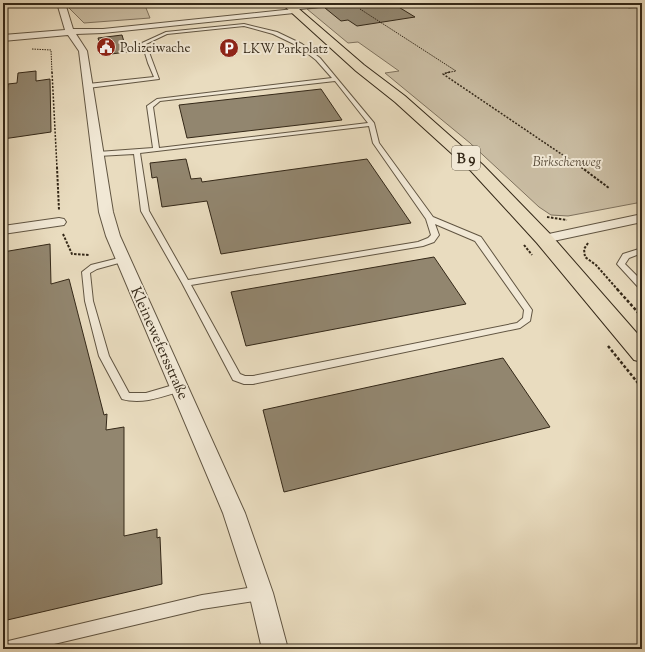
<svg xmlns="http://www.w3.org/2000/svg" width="645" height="652" viewBox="0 0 645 652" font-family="'Sorts Mill Goudy',serif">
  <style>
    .green { fill: #cabda3; stroke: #7f725e }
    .building { fill: #92866f; stroke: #342818 }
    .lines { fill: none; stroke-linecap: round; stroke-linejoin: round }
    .lane-casing { stroke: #615542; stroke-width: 2 }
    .street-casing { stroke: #615542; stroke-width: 2 }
    .primary-casing { stroke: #342818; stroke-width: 2 }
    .path-far3 { stroke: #342818; stroke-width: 1; stroke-dasharray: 1.5 1; stroke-linecap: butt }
    .path-far2 { stroke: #342818; stroke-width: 1.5; stroke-dasharray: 2 1.5; stroke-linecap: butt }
    .path-far1 { stroke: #342818; stroke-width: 2; stroke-dasharray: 2.5 1.5; stroke-linecap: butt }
    .path { stroke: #342818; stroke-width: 2.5; stroke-dasharray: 3 2; stroke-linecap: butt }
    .lane { fill: #f1e8d5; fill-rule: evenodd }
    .street { fill: #f1e8d5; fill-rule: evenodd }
    .primary { fill: #e9dcbf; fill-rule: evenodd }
    .labels { text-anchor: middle; stroke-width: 4; stroke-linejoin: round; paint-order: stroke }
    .far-poi-label { font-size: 13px; fill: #342818; stroke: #f1e8d5; text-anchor: start }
    .far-park-label { font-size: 13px; font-style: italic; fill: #5a4d3b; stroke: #f1e8d5 }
    .shield { fill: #f1e8d5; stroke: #6d6251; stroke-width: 1 }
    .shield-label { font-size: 14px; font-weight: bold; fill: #342818 }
    .street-label { font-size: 15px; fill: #342818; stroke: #f1e8d5 }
  </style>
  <rect width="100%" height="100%" fill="#e9dcbf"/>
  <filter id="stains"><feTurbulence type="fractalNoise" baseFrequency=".005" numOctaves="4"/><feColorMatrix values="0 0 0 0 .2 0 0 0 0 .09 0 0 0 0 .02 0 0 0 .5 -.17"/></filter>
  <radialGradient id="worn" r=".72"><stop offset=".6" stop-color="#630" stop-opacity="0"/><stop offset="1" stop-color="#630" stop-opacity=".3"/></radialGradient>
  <g class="green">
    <polygon points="64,3 144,3 150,18 84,23"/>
    <polygon points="368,3 616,3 629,8 639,7 642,8 642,202 568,216 551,215 539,207 470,143 385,73 399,71 358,42 348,43 307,9"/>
  </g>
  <g class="building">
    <polygon points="354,3 392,3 415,17 357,26 348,20 341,21 325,8 353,4"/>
    <polygon points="122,35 127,52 103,55 98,38"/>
    <polygon points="36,71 36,81 50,79 51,132 3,139 8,84 17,83 18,73"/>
    <polygon points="321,89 342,120 187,138 179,105"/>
    <polygon points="186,159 191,179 201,178 202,182 367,159 411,223 221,254 207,201 162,207 157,177 152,178 150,163"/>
    <polygon points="50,244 51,284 69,279 104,415 107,414 106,430 124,427 124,536 157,529 157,538 160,537 162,584 3,621 3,252"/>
    <polygon points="434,257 466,304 246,346 231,292"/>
    <polygon points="503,358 550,427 284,492 263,410"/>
  </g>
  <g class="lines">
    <defs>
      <g id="lane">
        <polygon points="339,3 353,3 292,10 290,9"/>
        <path d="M244 24 277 32 302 44 320 58 374 123 379 143 433 217 481 237 532 310 530 321 520 328 253 384H244L233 380 182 283 141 211 134 154 98 156 95 154 98 152 153 148 147 106 157 99 332 78 316 60 298 46 273 34 244 26 167 34 146 44 159 79 88 88 85 86 88 84 154 77 148 63 142 43 166 32ZM335 81 368 123 159 148 153 107 160 101ZM369 126 373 143 426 219 431 235 428 238 418 242 188 280 149 211 140 153ZM435 224 475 241 524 310 523 318 517 323 253 376H245L240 374 191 285 423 246 434 242 439 235Z"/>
        <polygon points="642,248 642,253 629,258 625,264 642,281 642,289 639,288 617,264 623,254"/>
        <path d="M123 257 127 259 126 261 97 269 90 273 93 301 109 356 129 393H146L180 383 184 384 185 387 184 390C164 396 143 405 122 399L99 356 85 301 82 272 91 265Z"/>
        <polygon points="261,586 266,588 268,593 266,598 261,600 202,609 33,649 3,649 4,642 202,595"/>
      </g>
      <g id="street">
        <polygon points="57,3 65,3 73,29 103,29 294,9 298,11 294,13 103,33 76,34 87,51 113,212 120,236 245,513 273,593 288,649 262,649 249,593 223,513 106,236 99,212 79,51 68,35 3,41 3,35 65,30"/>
        <polygon points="642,214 642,222 544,243 539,242 537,239 539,236 544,235"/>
        <polygon points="59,218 64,219 66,222 64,225 3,234 3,226"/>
      </g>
      <polygon id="primary" points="281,3 292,3 364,65 405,96 483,165 551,235 642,339 642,362 634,360 537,243 471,171 395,102 356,71"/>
    </defs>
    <use href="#lane" class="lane-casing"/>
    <use href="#street" class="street-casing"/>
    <use href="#primary" class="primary-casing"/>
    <g class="path-far3">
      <polyline points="360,9 456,71 445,73"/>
      <polyline points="32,49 51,50 52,73"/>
    </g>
    <g class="path-far2">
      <polyline points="52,72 57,168"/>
      <polyline points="450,72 443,74 582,168"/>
    </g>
    <g class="path-far1">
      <polyline points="57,167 59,210"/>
      <polyline points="581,167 609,188"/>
      <polyline points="547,217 567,220"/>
      <polyline points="63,234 72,254 89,255"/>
      <polyline points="588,243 584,249 585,257 596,265 618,290"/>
      <polyline points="524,245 532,255"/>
    </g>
    <g class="path">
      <polyline points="617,289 642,317"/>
      <polyline points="608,346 642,388"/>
    </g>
    <use href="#lane" class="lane"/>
    <use href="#street" class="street"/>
    <use href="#primary" class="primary"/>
  </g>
  <defs>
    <symbol id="civic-disc" viewBox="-11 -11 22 22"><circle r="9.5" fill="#8f2418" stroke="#f1e8d5"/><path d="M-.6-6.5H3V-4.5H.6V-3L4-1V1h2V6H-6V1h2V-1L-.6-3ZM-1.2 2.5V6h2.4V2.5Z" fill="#fff"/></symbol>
    <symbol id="parking-disc" viewBox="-11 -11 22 22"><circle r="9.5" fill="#8f2418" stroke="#f1e8d5"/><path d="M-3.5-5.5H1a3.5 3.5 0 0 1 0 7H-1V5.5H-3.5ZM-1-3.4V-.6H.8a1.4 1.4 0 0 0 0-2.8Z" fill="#fff"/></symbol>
  </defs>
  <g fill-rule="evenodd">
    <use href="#civic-disc" x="95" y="36" width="22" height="22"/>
    <use href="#parking-disc" x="218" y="37" width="22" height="22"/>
  </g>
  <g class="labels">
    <g class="far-poi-label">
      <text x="120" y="52">Polizeiwache</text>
      <text x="243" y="53">LKW Parkplatz</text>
    </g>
    <g class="far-park-label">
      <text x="567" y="166">Birkschenweg</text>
    </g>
    <rect class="shield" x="452" y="146" width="28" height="24" rx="3"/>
    <g class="shield-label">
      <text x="466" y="163">B 9</text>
    </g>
    <g class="street-label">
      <text transform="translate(160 343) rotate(66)" y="5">Kleinewefersstraße</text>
    </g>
  </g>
  <rect width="645" height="652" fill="none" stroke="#e9dcbf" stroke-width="16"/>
  <rect x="4" y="4" width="637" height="644" fill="none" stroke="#342818" stroke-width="2"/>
  <rect x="8" y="8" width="629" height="636" fill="none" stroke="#342818"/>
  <rect width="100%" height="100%" filter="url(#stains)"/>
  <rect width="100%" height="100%" fill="url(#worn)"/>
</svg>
